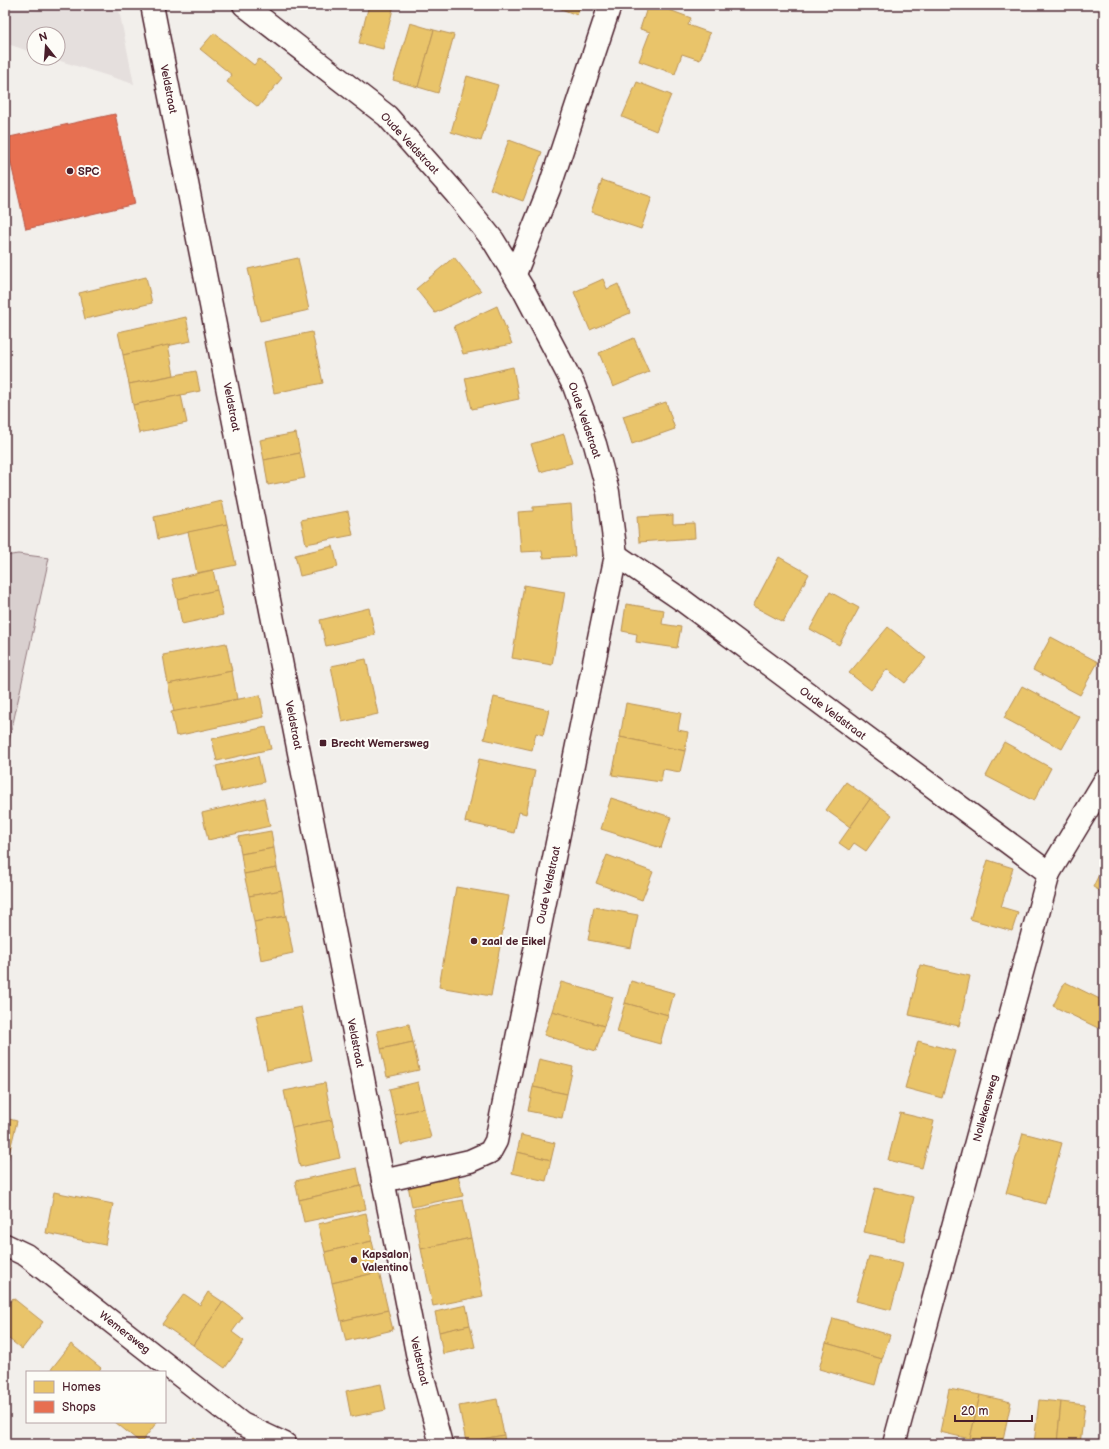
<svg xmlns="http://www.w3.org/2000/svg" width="1109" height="1449" viewBox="0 0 1109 1449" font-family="'Balsamiq Sans',sans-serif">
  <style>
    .built { fill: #e5dfdd }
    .green { fill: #d9d0cf; stroke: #92787d }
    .homes { fill: #e9c46a; stroke: #b99257 }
    .shops { fill: #e76f51; stroke: #b85746 }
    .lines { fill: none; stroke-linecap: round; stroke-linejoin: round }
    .minor-casing { stroke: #4a1f2b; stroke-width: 25 }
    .minor { stroke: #fdfcf7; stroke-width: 22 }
    .poi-dot { fill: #4a1f2b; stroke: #fdfcf7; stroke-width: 1.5 }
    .labels { text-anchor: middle; stroke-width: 4; stroke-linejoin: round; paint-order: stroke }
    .street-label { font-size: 11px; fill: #4a1f2b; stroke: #fdfcf7 }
    .poi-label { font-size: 11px; font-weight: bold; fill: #4a1f2b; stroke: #fdfcf7; text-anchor: start }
  </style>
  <rect width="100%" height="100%" fill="#f2efeb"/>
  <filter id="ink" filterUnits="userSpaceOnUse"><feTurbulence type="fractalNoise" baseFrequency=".025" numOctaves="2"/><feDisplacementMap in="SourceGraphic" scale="8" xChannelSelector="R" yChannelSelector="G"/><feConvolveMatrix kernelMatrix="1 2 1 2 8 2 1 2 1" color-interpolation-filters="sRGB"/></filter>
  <g filter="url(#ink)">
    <polygon class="built" points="5,5 118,5 134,84 51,58 58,58 58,34 34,34 34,53 5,43"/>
    <polygon class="green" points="18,554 49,558 5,760 5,556"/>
    <g class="homes">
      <polygon points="304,5 320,5 320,8"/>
      <polygon points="369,5 394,5 383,49 359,43"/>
      <polygon points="551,5 581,5 577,15"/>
      <polygon points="648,5 656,5 691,18 688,25 710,33 700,60 682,54 675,74 639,61 650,32 640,29"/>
      <polygon points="410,23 434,30 418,87 393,80"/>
      <polygon points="434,30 454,35 438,93 418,87"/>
      <polygon points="214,33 254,65 259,59 282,78 258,107 227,82 232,75 200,49"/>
      <polygon points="467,76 498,85 481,141 451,132"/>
      <polygon points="637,82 671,95 656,131 622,117"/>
      <polygon points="509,140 542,152 523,201 490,189"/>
      <polygon points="602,180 652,197 641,229 591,212"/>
      <polygon points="454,257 481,291 435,313 416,289"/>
      <polygon points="298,258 309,310 260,321 248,269"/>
      <polygon points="146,277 152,303 85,319 79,293"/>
      <polygon points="603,279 607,289 618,284 630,313 590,330 574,292"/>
      <polygon points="497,306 512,344 463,354 454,326"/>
      <polygon points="186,317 191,341 123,355 118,332"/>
      <polygon points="312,332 323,383 274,393 264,342"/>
      <polygon points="634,338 649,372 613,387 599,353"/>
      <polygon points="168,345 174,375 129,384 123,355"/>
      <polygon points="513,367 519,399 472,409 465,378"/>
      <polygon points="196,371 200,391 133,405 129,384"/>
      <polygon points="181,395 187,423 139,433 133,405"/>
      <polygon points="666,402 675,429 632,444 623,416"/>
      <polygon points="296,433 300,453 264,460 260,440"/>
      <polygon points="564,434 572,463 540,472 531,444"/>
      <polygon points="300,453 305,478 268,485 264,460"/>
      <polygon points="222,501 227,524 158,539 154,517"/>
      <polygon points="571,504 575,556 543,558 542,551 521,552 518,512 533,511 533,507"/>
      <polygon points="348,511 353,535 306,544 301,520"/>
      <polygon points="673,515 673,524 694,523 695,538 639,542 637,517"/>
      <polygon points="227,524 236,565 197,573 188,532"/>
      <polygon points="1104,527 1104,541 1098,538"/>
      <polygon points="333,546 338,567 300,576 295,555"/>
      <polygon points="779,557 809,574 783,622 753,606"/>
      <polygon points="213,570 217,590 177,599 172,579"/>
      <polygon points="524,585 565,592 552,665 512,658"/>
      <polygon points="217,590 223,615 182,624 177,599"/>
      <polygon points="830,592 859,608 839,645 810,629"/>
      <polygon points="626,604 664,610 662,624 681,627 677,648 636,642 637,634 622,631"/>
      <polygon points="369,608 375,635 326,646 320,620"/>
      <polygon points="888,627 926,658 905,683 887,669 871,690 849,673"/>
      <polygon points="1051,637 1098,662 1080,695 1033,670"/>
      <polygon points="226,643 232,671 168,684 163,655"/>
      <polygon points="366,659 378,714 342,722 331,666"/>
      <polygon points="232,671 237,699 174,712 168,684"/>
      <polygon points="1022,686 1080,717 1062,749 1004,718"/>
      <polygon points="260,695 264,717 176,736 171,712"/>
      <polygon points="494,697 549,710 543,735 536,733 532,750 484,739"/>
      <polygon points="626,703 681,713 678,730 688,732 685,751 620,737"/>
      <polygon points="266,727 271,749 217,761 212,739"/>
      <polygon points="620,737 685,751 680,772 663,769 661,782 612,775"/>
      <polygon points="1004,742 1051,768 1034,801 986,776"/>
      <polygon points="258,756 264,782 222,792 216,766"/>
      <polygon points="479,759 535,771 526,814 519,812 514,833 465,822"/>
      <polygon points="846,782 870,799 850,827 826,810"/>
      <polygon points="264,798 270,826 208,840 202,813"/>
      <polygon points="611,798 671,817 661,848 601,829"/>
      <polygon points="870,799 892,815 866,851 854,843 849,850 839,843"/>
      <polygon points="271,831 274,848 241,854 238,837"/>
      <polygon points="274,848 277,868 244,874 241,854"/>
      <polygon points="607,855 653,872 642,900 596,883"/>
      <polygon points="988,860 1013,868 1001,907 1018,912 1012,931 970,919"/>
      <polygon points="1104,864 1104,893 1093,887"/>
      <polygon points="277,868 282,890 249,896 244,874"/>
      <polygon points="456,887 509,896 491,996 439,987"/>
      <polygon points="282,890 286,916 254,922 249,896"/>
      <polygon points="594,907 638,915 631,948 588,940"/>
      <polygon points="286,916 293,953 261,960 254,922"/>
      <polygon points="920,965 970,976 959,1026 909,1015"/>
      <polygon points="631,981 674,993 668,1015 625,1003"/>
      <polygon points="561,982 613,997 604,1026 552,1011"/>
      <polygon points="1065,982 1104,1001 1104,1029 1099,1027 1098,1028 1053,1006"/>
      <polygon points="625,1003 668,1015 660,1044 617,1032"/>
      <polygon points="301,1007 312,1060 267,1070 256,1016"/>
      <polygon points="552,1011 604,1026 596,1051 544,1035"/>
      <polygon points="409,1024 413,1042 381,1049 377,1031"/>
      <polygon points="918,1041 955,1051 942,1098 905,1088"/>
      <polygon points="413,1042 419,1070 387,1077 381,1049"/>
      <polygon points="539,1059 573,1067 567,1094 533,1087"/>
      <polygon points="418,1082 424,1108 395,1115 389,1089"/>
      <polygon points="325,1083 332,1120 292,1128 284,1091"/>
      <polygon points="533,1087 567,1094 562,1118 528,1111"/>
      <polygon points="424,1108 431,1138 401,1145 395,1115"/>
      <polygon points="900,1113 934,1121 922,1168 888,1160"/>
      <polygon points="5,1118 17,1121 5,1171"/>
      <polygon points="332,1120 340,1158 300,1167 292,1128"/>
      <polygon points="1023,1133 1062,1143 1045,1204 1006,1193"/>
      <polygon points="521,1135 555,1143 551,1160 517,1152"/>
      <polygon points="517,1152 551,1160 546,1181 512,1173"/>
      <polygon points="357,1168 361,1186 299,1200 295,1181"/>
      <polygon points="458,1175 463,1196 412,1207 408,1185"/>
      <polygon points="361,1186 366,1209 304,1222 299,1200"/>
      <polygon points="875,1188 914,1197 904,1241 864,1232"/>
      <polygon points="54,1192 113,1204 105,1245 46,1233"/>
      <polygon points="463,1200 471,1238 421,1249 414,1209"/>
      <polygon points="366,1213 372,1241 325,1252 318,1224"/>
      <polygon points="471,1238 483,1296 433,1306 421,1249"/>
      <polygon points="372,1241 379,1272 332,1283 325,1252"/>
      <polygon points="869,1256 903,1264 891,1310 856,1301"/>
      <polygon points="379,1272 388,1310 341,1321 332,1283"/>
      <polygon points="208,1292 223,1302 193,1345 162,1324 184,1294 200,1305"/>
      <polygon points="13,1298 43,1322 22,1349 5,1336 5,1308"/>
      <polygon points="223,1302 243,1317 232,1332 244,1341 225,1368 193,1345"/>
      <polygon points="466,1305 470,1325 439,1332 435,1312"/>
      <polygon points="388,1310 393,1330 346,1341 341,1321"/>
      <polygon points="833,1318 890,1335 882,1359 826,1343"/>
      <polygon points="470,1325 475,1347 443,1354 439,1332"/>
      <polygon points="826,1343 882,1359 875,1385 819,1369"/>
      <polygon points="71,1344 101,1368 98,1372 49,1372"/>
      <polygon points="381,1384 386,1410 351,1417 346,1391"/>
      <polygon points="949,1389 980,1395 970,1439 940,1432"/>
      <polygon points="980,1395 1011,1402 1002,1444 994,1444 970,1439"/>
      <polygon points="497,1399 504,1435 466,1442 459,1406"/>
      <polygon points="1039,1400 1061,1402 1057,1444 1034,1444"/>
      <polygon points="1061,1402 1085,1405 1080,1444 1057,1444"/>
      <polygon points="115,1422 157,1422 141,1443"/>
      <polygon points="504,1435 505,1444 467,1444 466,1442"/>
      <polygon points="193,1437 202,1444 187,1444"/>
    </g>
    <polygon class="shops" points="115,114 135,204 26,229 5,138"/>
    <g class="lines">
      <defs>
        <g id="minor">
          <polyline points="152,5 419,1363 441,1444"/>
          <polyline points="244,5 387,116 456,194 493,240 523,289 574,386 595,444 608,492 616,555 496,1141 490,1152 470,1161 383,1181"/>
          <polyline points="515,274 549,189 610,5"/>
          <polyline points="616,555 682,600 1049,873"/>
          <polyline points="5,1245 26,1255 242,1424 285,1444"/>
          <polyline points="894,1444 1049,873 1104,782"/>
        </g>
      </defs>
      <use href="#minor" class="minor-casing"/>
      <use href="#minor" class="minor"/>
    </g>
  </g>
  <g class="poi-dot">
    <circle cx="70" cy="171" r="4"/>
    <rect x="319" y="739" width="8" height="8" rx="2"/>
    <circle cx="474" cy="941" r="4"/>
    <circle cx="354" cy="1260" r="4"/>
  </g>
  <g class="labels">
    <g class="street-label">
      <text transform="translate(169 89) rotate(79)" y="4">Veldstraat</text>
      <text transform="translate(410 143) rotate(47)" y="4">Oude Veldstraat</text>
      <text transform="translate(232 407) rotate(79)" y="4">Veldstraat</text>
      <text transform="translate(585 420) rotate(71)" y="4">Oude Veldstraat</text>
      <text transform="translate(833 713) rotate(37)" y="4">Oude Veldstraat</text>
      <text transform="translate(294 725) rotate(79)" y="4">Veldstraat</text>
      <text transform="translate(548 885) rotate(-78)" y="4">Oude Veldstraat</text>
      <text transform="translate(356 1043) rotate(79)" y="4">Veldstraat</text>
      <text transform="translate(985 1108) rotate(-75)" y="4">Nollekensweg</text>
      <text transform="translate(125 1332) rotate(38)" y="4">Wemersweg</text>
      <text transform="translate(420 1361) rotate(77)" y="4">Veldstraat</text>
    </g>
    <g class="poi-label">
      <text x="78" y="175">SPC</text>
      <text x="331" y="747">Brecht Wemersweg</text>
      <text x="482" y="945">zaal de Eikel</text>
      <text x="362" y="1258">Kapsalon<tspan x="362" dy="13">Valentino</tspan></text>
    </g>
  </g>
  <rect width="1109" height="1449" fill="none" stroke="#fdfcf7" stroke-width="20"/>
  <rect x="10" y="10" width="1089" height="1429" fill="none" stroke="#4a1f2b" stroke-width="1.5" filter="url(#ink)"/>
  <rect x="26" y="1371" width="140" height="52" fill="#fdfcf7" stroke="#b5a4a5"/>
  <rect x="34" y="1381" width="20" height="12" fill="#e9c46a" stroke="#b5a4a5"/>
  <text x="62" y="1391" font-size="12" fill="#4a1f2b">Homes</text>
  <rect x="34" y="1401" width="20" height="12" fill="#e76f51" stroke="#b5a4a5"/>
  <text x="62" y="1411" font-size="12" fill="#4a1f2b">Shops</text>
  <g transform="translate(46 46) rotate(343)"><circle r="19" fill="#fdfcf7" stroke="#b5a4a5"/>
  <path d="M0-3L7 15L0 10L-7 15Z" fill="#4a1f2b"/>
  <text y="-6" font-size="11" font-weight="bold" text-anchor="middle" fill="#4a1f2b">N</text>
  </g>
  <path d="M955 1415v6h77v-6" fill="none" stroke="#4a1f2b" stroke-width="2"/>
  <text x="961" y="1415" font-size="12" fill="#4a1f2b" stroke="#fdfcf7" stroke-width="3" paint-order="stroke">20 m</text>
</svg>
